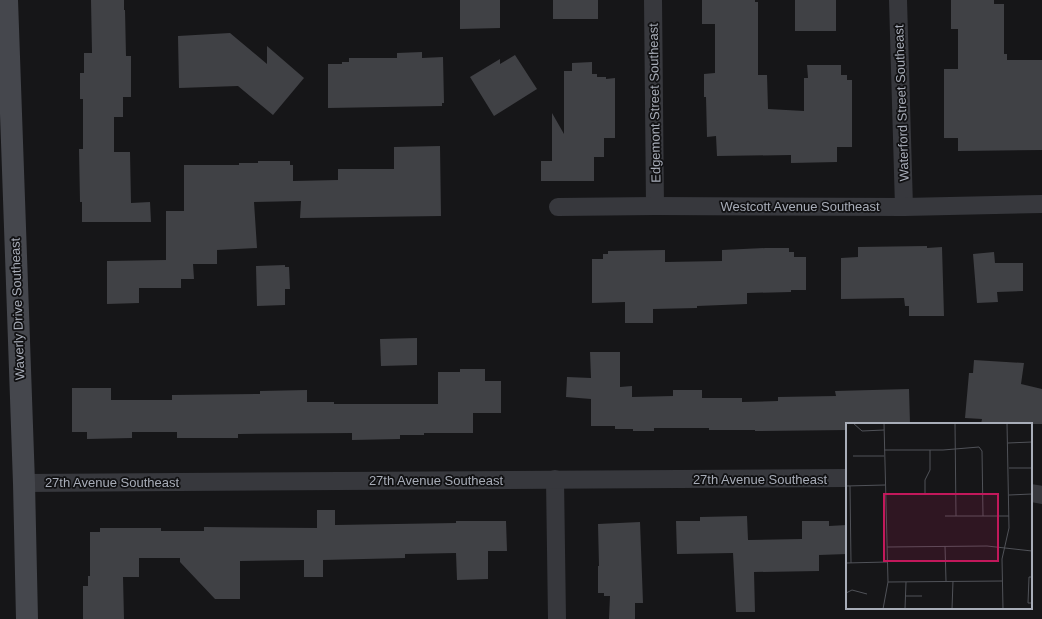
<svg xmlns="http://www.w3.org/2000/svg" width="1042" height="619" viewBox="0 0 1042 619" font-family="Helvetica,sans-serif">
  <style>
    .building { fill: #404145 }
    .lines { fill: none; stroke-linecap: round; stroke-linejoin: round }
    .minor { stroke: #37383d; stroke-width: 18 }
    .secondary { stroke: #45474d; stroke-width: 22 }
    .labels { text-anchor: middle; stroke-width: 3.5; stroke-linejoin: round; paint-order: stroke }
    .street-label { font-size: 13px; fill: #a8adb8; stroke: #111113 }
    .inset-road { fill: none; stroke: #505258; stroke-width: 1 }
    .view { fill: #c2185b; fill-opacity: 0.15; stroke: #c2185b; stroke-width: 2 }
    .inset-edge { fill: none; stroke: #a8adb8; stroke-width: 2 }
  </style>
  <rect width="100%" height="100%" fill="#161618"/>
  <g class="building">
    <polygon points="91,0 124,0 124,10 125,10 126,56 131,56 131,97 123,97 123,117 114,117 114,152 130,152 131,203 150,202 151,222 82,222 82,202 80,202 79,149 83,149 83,99 80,99 80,73 84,73 84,53 92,53"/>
    <polygon points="460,0 500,0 500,28 460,29"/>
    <rect x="553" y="0" width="45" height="19"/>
    <polygon points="702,0 755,0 755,2 758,2 758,75 767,75 768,109 804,111 804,78 808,78 807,65 841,65 841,75 847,75 847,80 852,80 852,147 837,147 837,162 791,163 791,155 717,156 716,136 707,137 706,97 704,97 704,74 715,73 715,24 702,24"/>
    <rect x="795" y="0" width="41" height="31"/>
    <polygon points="951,0 994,0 994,4 1004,4 1004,54 1007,54 1007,60 1042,60 1042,150 958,151 958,138 944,138 944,69 958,69 958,29 951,29"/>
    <polygon points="230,33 267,64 267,46 304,78 273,115 238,86 179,88 178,36"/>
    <polygon points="422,52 422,58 443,57 444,103 442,103 442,106 328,108 328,64 342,64 342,62 349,62 349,58 397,58 397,53"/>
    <polygon points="515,55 537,89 494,116 470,77 500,59 500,64"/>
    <polygon points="592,62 592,74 597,74 597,77 606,77 606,79 615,78 615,138 604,138 604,157 594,157 594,181 541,181 541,161 552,161 552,113 564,134 564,71 572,71 572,63"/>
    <polygon points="440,146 441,216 300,218 301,201 254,202 257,248 217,250 217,264 193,264 194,279 181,279 181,288 139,288 139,303 107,304 107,261 166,260 166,211 184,211 184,165 239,165 239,163 258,163 258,161 290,161 290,165 293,165 293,181 338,180 338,169 394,169 394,147"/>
    <polygon points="927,246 927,248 942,247 944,316 909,316 909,306 905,306 904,298 841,299 841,258 858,257 858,247"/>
    <polygon points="766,248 789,248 789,252 794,252 794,257 806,257 806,290 791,290 791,292 747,293 747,304 697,306 697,308 653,309 653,323 625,323 625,302 592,303 592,259 603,259 603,254 608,254 608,251 665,250 665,262 722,261 722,250"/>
    <polygon points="994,252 995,263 1023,263 1023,291 997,292 998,302 977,303 973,254"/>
    <polygon points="285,265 285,267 289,267 290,289 285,289 285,305 257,306 256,266"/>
    <polygon points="417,338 417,365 381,366 380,339"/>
    <polygon points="590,352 620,352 620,387 632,386 632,397 673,396 673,390 702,390 702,398 742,398 742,402 778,401 778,397 836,396 835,391 909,389 910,424 847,424 847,430 755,431 755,430 709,430 709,428 654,428 654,431 633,431 633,429 615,429 615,426 591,426 591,399 566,397 567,377 591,378"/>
    <polygon points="974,360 1024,363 1021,384 1042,389 1042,424 981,424 982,419 965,418 969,373 973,373"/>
    <polygon points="460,369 485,369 485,381 501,381 501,413 473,413 473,433 424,433 424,435 400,435 400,439 352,440 352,433 238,434 238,438 177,438 177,432 132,432 132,438 87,439 87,432 72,432 72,388 111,388 111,400 172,400 172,395 260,394 260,391 307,390 307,402 334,402 334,404 438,404 438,372 460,372"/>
    <polygon points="317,510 335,510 335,525 456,523 456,521 506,521 507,551 488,551 488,579 457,580 456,553 405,554 405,558 323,560 323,577 304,577 304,560 240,561 240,599 215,599 180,562 180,558 139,558 139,577 123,577 124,619 83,619 83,586 88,586 88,576 90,576 90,532 100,532 100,528 161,528 161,531 204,531 204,527 317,528"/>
    <polygon points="747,516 748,540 802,539 802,521 829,521 829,526 847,525 847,554 819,555 819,571 754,572 755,612 736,612 733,553 677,554 676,521 700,521 700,517"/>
    <polygon points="640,522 643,603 635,603 635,619 609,619 610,596 604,596 604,593 598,593 598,566 599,566 598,524"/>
  </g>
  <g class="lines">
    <g class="minor">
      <polyline points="653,0 655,206"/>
      <polyline points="898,0 904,207"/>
      <polyline points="558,207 655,206 904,207 1042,204"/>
      <polyline points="555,479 557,619"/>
      <polyline points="24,483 847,478"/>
      <polyline points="1031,493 1042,495"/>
    </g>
    <polyline class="secondary" points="7,0 24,483 27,619"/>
  </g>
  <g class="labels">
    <g class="street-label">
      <text transform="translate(654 103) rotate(-91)" y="5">Edgemont Street Southeast</text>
      <text transform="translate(901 103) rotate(-92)" y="5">Waterford Street Southeast</text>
      <text x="800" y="211">Westcott Avenue Southeast</text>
      <text transform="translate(17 309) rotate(-92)" y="5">Waverly Drive Southeast</text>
      <text x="760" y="484">27th Avenue Southeast</text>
      <text x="436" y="485">27th Avenue Southeast</text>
      <text x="112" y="487">27th Avenue Southeast</text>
    </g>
  </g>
  <g transform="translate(846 423)">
    <rect width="186" height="186" fill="#161618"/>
    <path class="inset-road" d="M7 0 16 8 38 7M109 0 110 93M162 20 186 19M38 27H97L133 24 136 28 137 93M7 33H38M163 45H186M0 63 39 62M4 63 5 140M79 70V57L84 47V27M163 72 186 71M99 93H163M99 123 100 158M41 124 141 123 186 128M0 140 41 139M186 154H183L182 180H186M42 159 156 158M0 170 6 167 21 171M60 173H76M37 186 42 159 38 0M59 186 60 159M106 186 107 158M157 186 156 136 163 105 161 0"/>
    <path class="view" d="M38 71H152V138H38Z"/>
    <rect width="186" height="186" class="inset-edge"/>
  </g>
</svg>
